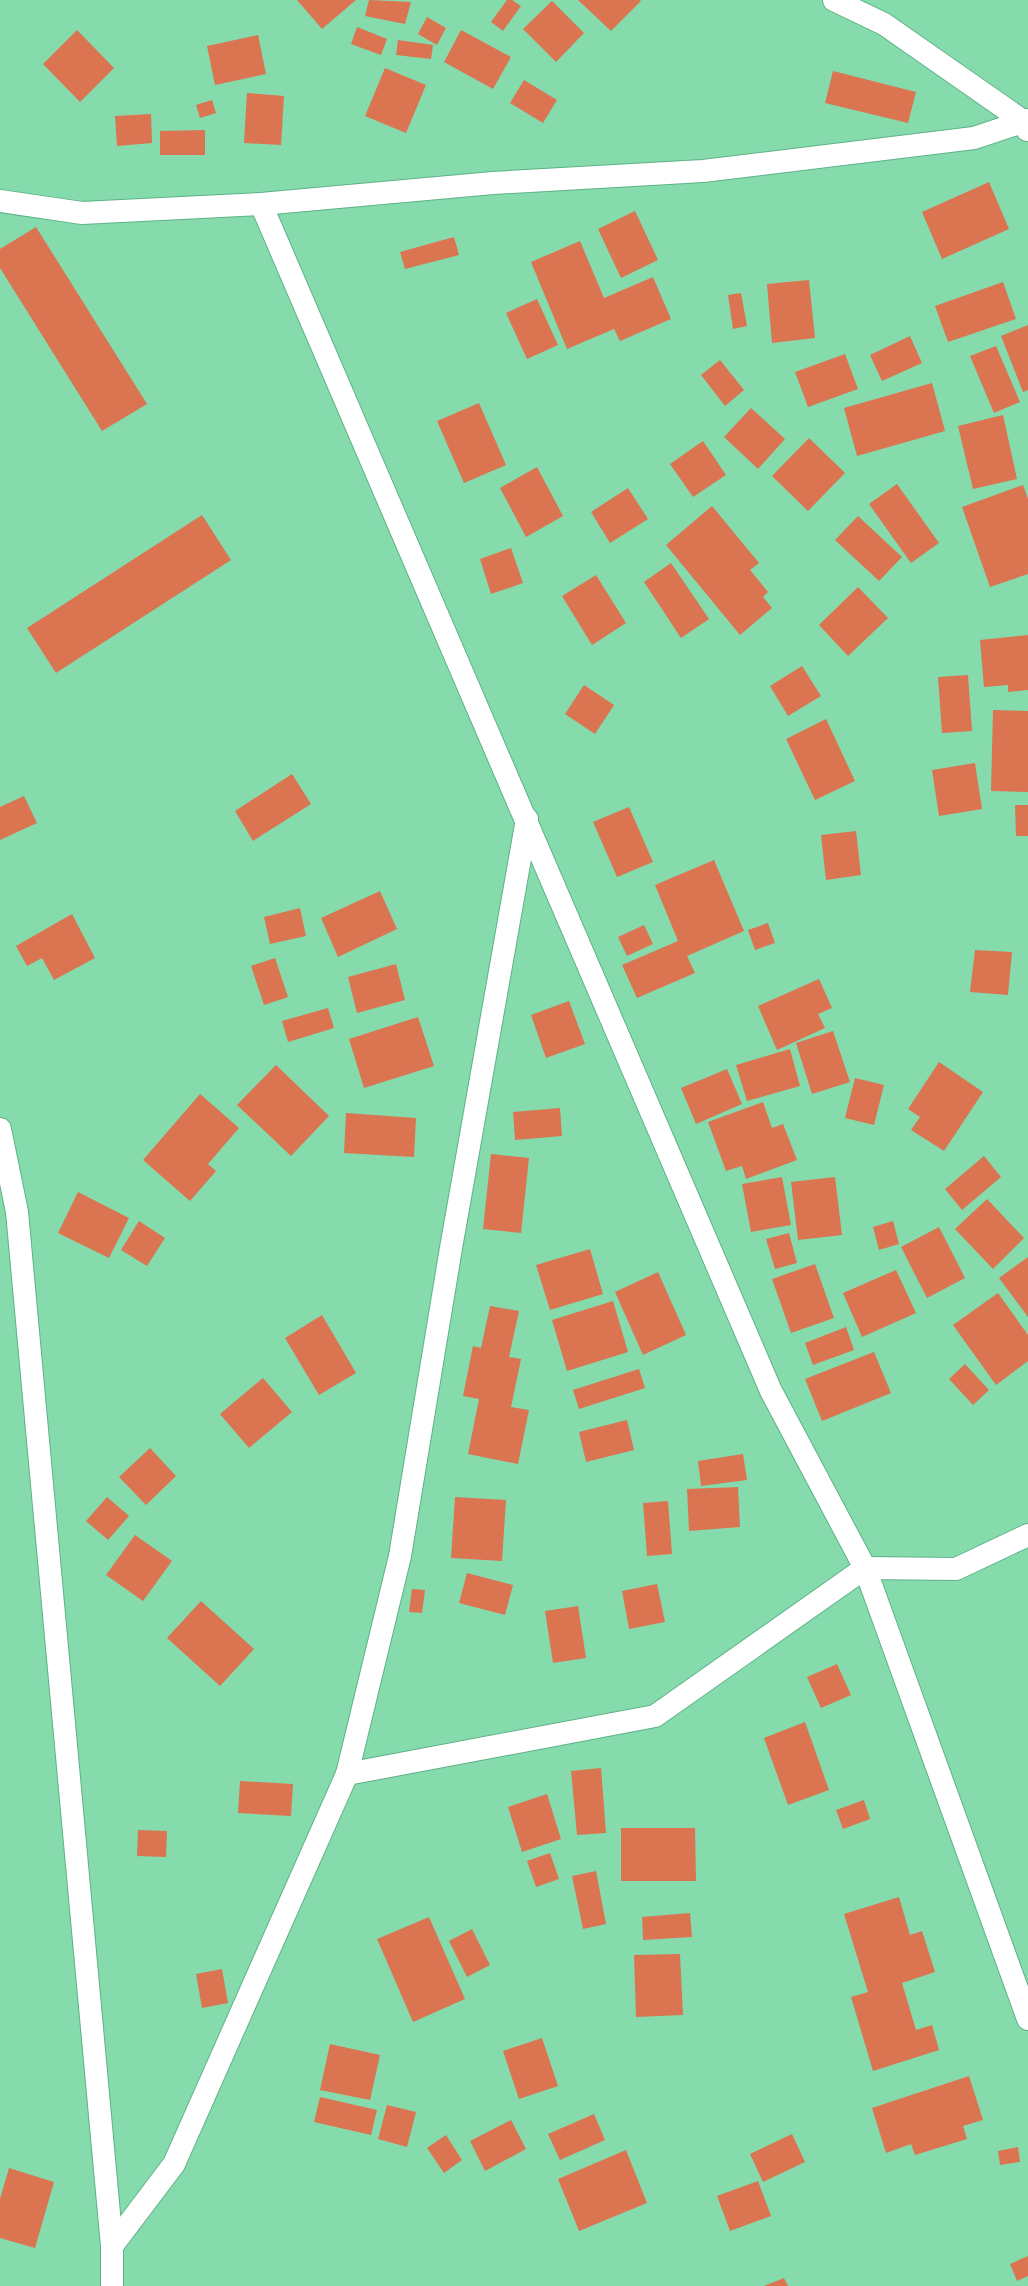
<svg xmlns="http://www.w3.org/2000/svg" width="1028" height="2286" viewBox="0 0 1028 2286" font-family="Arial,sans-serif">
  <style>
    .building { fill: #da7451 }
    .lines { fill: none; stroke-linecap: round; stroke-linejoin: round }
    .street-casing { stroke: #5eb287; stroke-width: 24 }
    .secondary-casing { stroke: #5eb287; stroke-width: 24 }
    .street { stroke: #fff; stroke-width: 22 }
    .secondary { stroke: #fff; stroke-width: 22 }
  </style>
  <rect width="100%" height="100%" fill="#86dbad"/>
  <g class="building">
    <polygon points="297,0 356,0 322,29"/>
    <polygon points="369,0 411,2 405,24 365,16"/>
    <polygon points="507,0 512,0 521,6 503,31 491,22"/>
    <polygon points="578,0 640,0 641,1 611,31"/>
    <polygon points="552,1 584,33 556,62 523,29"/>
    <polygon points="427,17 446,28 437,45 418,34"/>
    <polygon points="357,27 387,39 381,55 351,44"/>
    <polygon points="77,30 114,68 80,102 43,64"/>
    <polygon points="461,30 511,57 493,89 444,62"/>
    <polygon points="258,35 266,74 215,85 207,46"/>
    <polygon points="398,40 433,45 431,59 396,55"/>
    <polygon points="385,68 426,85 406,133 365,116"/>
    <polygon points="833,71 916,92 908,123 825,103"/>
    <polygon points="524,80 557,100 543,123 510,103"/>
    <polygon points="247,93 284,96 281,145 244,143"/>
    <polygon points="212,100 216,113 200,118 196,105"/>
    <polygon points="151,114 152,143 117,146 115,116"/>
    <polygon points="205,130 205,155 160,155 160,131"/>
    <polygon points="989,182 1009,229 942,259 922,212"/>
    <polygon points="635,211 658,260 621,278 598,229"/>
    <polygon points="36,227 147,404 102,431 0,268 0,249"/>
    <polygon points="454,237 459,255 405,269 400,252"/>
    <polygon points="580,241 604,298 653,277 671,319 620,341 614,329 567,349 531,262"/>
    <polygon points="809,280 815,338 772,343 767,284"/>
    <polygon points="1003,282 1016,319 948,342 935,306"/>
    <polygon points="741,293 747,326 733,329 728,295"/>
    <polygon points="537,299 558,345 527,359 506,313"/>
    <polygon points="1028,325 1028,390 1023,392 1001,336"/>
    <polygon points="910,336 922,363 882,381 870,355"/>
    <polygon points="996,346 1020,402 994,413 970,356"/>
    <polygon points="845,354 858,389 808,407 795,372"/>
    <polygon points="720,360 744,390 725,406 701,375"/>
    <polygon points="932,383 945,431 857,456 844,408"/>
    <polygon points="479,403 506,465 464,483 437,421"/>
    <polygon points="751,408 785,439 758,469 724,437"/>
    <polygon points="1003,415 1017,479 973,489 958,426"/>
    <polygon points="809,438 845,473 808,511 772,476"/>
    <polygon points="703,441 726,475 693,497 670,464"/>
    <polygon points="537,467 563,516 526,537 500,488"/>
    <polygon points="897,484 939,543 911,563 869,504"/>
    <polygon points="1023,485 1028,499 1028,574 990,587 962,507"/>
    <polygon points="628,488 648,519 610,543 591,512"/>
    <polygon points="712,506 759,563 750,570 768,592 763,597 772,608 740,635 666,545"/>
    <polygon points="202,515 231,560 56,673 27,628"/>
    <polygon points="858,516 902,557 879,581 835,540"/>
    <polygon points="511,548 523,583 491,594 480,559"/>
    <polygon points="671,563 709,619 681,638 644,582"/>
    <polygon points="596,575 626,623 592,645 562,596"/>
    <polygon points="858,587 888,618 848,656 819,625"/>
    <polygon points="1028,635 1028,690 1008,692 1008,685 984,687 980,640"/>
    <polygon points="802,666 821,696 788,716 770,686"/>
    <polygon points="968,675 972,731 942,733 938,677"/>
    <polygon points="584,685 614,705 595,734 565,714"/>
    <polygon points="993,710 1028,711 1028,792 991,791"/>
    <polygon points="826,719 855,781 815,800 786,739"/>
    <polygon points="975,763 982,809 939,816 932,770"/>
    <polygon points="292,774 311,804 253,841 235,811"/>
    <polygon points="24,796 37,823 0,840 0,807"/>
    <polygon points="1015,805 1028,805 1028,836 1016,836"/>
    <polygon points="629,807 653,862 617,877 593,822"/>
    <polygon points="856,831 861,875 826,880 821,835"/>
    <polygon points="714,860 744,931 687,956 695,973 637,998 622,965 678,941 655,885"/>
    <polygon points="380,891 397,929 338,957 321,918"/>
    <polygon points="300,908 306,936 270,944 264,917"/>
    <polygon points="72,914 95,958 54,980 42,958 27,966 16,946"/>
    <polygon points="768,923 775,943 755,950 748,930"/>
    <polygon points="644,925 653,944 627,956 618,937"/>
    <polygon points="975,950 1012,952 1008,995 970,992"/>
    <polygon points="275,958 288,997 264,1005 251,966"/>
    <polygon points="396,964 405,1000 357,1013 348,977"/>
    <polygon points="819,979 832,1008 818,1014 825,1028 777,1050 758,1006"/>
    <polygon points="569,1001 585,1044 546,1058 531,1015"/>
    <polygon points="328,1008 334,1028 288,1042 282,1021"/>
    <polygon points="418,1017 434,1066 364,1088 349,1039"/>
    <polygon points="833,1031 850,1082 812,1094 796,1043"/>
    <polygon points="790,1049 800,1086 747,1101 736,1065"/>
    <polygon points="939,1062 983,1092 944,1151 911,1130 920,1117 908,1109"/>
    <polygon points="276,1065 329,1116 291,1156 237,1105"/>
    <polygon points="727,1069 742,1104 696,1124 681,1088"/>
    <polygon points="855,1078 884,1085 874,1125 845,1118"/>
    <polygon points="200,1094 239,1128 208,1164 216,1171 190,1201 143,1160"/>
    <polygon points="763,1102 772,1128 783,1124 797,1160 746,1179 742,1166 726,1171 708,1122"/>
    <polygon points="560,1108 562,1136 515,1140 513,1112"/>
    <polygon points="346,1113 416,1118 414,1157 344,1153"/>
    <polygon points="491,1154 529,1158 521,1233 483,1229"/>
    <polygon points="984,1156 1001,1177 962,1210 945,1189"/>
    <polygon points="782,1177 791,1225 751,1232 742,1184"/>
    <polygon points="835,1177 842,1235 798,1240 791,1182"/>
    <polygon points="78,1192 129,1218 109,1258 58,1233"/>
    <polygon points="987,1199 1024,1238 993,1269 955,1229"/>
    <polygon points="139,1221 165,1238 147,1266 121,1250"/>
    <polygon points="893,1221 899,1244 879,1250 873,1227"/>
    <polygon points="939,1227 965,1278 927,1298 901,1247"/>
    <polygon points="789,1233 797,1263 775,1269 766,1239"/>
    <polygon points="590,1249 603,1294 550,1310 536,1265"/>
    <polygon points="1028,1257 1028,1317 999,1278"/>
    <polygon points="815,1264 834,1318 791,1333 772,1279"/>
    <polygon points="896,1270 916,1313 862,1337 843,1293"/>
    <polygon points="658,1272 686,1335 643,1355 615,1292"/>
    <polygon points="998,1293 1028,1335 1028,1361 996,1385 953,1325"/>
    <polygon points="613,1301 628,1352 567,1371 552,1320"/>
    <polygon points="490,1306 519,1311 509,1357 521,1359 511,1407 529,1410 518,1464 468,1454 479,1399 463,1396 473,1346 481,1348"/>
    <polygon points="322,1315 356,1373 319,1395 285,1338"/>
    <polygon points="846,1327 854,1350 813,1365 805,1343"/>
    <polygon points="874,1352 891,1393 822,1421 805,1379"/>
    <polygon points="965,1364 989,1390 973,1405 949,1379"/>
    <polygon points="639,1369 645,1388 579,1409 573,1390"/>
    <polygon points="263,1378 292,1412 249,1448 220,1414"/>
    <polygon points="627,1420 634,1450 586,1462 579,1432"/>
    <polygon points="150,1448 176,1476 146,1505 119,1477"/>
    <polygon points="743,1454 747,1480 701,1486 698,1461"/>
    <polygon points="738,1487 740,1527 689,1531 687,1489"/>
    <polygon points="107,1497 129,1516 108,1540 86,1521"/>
    <polygon points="455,1497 506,1500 502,1561 451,1558"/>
    <polygon points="668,1501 672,1554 647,1556 643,1503"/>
    <polygon points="135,1535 172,1561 143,1601 106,1575"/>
    <polygon points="467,1573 513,1585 505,1615 459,1603"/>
    <polygon points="657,1584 665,1622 629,1629 622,1591"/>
    <polygon points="412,1589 425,1590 422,1613 409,1612"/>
    <polygon points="201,1601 254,1649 220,1686 167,1638"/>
    <polygon points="578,1606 586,1658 553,1663 545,1611"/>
    <polygon points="837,1664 851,1695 821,1708 807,1677"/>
    <polygon points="805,1722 829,1790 788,1805 764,1738"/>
    <polygon points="601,1768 606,1833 577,1835 571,1771"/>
    <polygon points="240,1781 293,1784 291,1816 238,1813"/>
    <polygon points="547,1794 561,1839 522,1852 508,1807"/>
    <polygon points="864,1800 870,1819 843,1829 836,1810"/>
    <polygon points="621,1828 695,1828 696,1881 621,1881"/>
    <polygon points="138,1830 167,1831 166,1857 137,1856"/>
    <polygon points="550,1853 559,1879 536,1887 527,1861"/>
    <polygon points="596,1871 606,1924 583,1929 572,1876"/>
    <polygon points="899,1897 910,1935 922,1931 935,1972 902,1983 916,2030 932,2025 939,2050 873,2071 851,1997 868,1992 844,1914"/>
    <polygon points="690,1913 692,1937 643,1940 642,1917"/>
    <polygon points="429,1917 465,1999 413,2022 377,1939"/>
    <polygon points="472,1929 490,1965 467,1977 449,1941"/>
    <polygon points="680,1954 683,2015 636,2017 634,1955"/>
    <polygon points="222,1969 228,2003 202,2008 196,1974"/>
    <polygon points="542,2038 558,2086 519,2099 503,2051"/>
    <polygon points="330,2044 380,2055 370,2100 320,2090"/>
    <polygon points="969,2076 983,2120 963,2126 967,2139 915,2155 911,2144 886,2153 872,2108"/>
    <polygon points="320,2097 377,2110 371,2135 314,2122"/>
    <polygon points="387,2105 416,2112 407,2147 378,2139"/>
    <polygon points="594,2114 605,2140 560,2160 548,2134"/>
    <polygon points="511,2120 526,2149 485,2171 470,2141"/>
    <polygon points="792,2134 805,2162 763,2182 750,2154"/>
    <polygon points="446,2135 462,2160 444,2173 427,2148"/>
    <polygon points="1018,2147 1020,2162 1000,2165 998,2151"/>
    <polygon points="626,2150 647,2203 579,2231 558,2179"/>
    <polygon points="9,2168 54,2182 35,2248 0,2238 0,2199"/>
    <polygon points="758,2181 771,2216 730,2231 717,2196"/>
    <polygon points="1028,2256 1028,2276 1017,2281 1010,2264"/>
    <polygon points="784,2278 788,2286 764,2286"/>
  </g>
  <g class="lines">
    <defs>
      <g id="street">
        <polyline points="834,0 884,24 1023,121 1027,130"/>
        <polyline points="0,201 82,213 261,204 493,183 703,171 974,138 1028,120"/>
        <polyline points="261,204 771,1391 865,1568 1028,2019"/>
        <polyline points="347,1774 655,1716 865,1568 956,1569 1028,1535"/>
        <polyline points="112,2246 174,2164 347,1774 400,1556 451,1248 527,819"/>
      </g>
      <polyline id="secondary" points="0,1129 17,1212 112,2246 112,2286"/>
    </defs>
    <use href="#street" class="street-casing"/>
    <use href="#secondary" class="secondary-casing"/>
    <use href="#street" class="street"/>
    <use href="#secondary" class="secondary"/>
  </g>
</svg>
